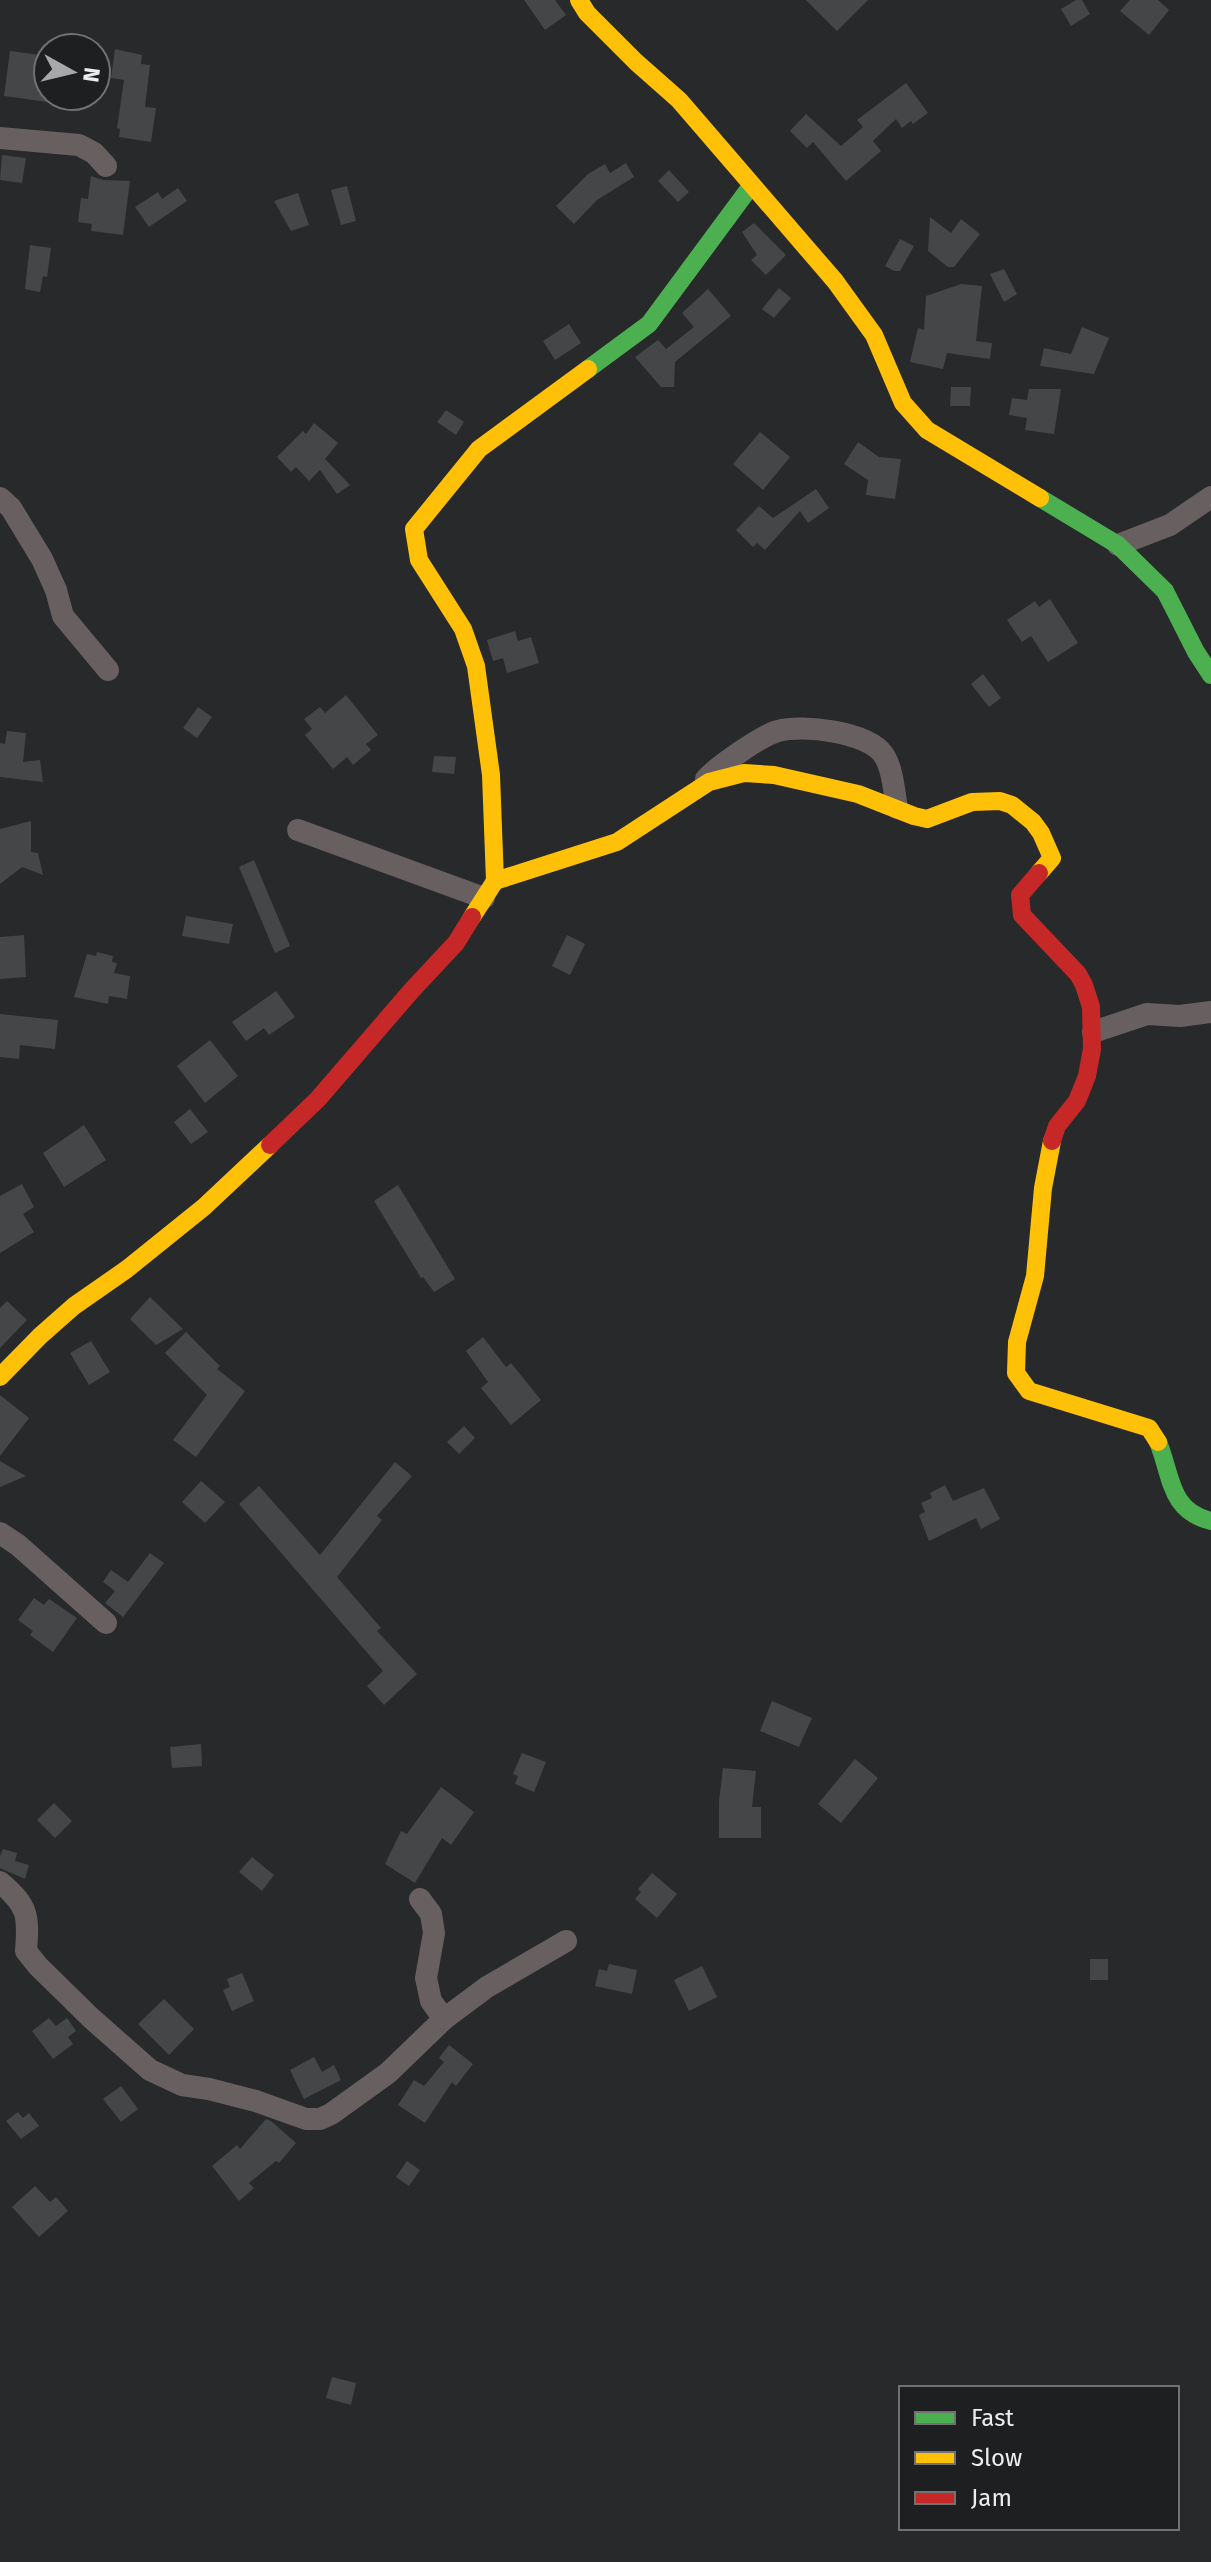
<svg xmlns="http://www.w3.org/2000/svg" width="1211" height="2562" viewBox="0 0 1211 2562" font-family="'Fira Sans',sans-serif">
  <style>
    .building { fill: #454647 }
    .lines { fill: none; stroke-linecap: round; stroke-linejoin: round }
    .street { stroke: #685f61; stroke-width: 22 }
    .fast { stroke: #4caf50; stroke-width: 18 }
    .slow { stroke: #ffc107; stroke-width: 18 }
    .jam { stroke: #c62828; stroke-width: 18 }
  </style>
  <rect width="100%" height="100%" fill="#28292a"/>
  <g class="building">
    <polygon points="524,0 555,0 566,15 545,30"/>
    <polygon points="806,0 868,0 837,31"/>
    <polygon points="1076,0 1082,0 1090,14 1071,26 1061,9"/>
    <polygon points="1130,0 1158,0 1169,10 1149,35 1120,11"/>
    <polygon points="115,49 142,55 141,64 150,65 145,107 156,108 151,142 119,137 120,129 117,128 124,80 111,78"/>
    <polygon points="10,51 48,56 48,102 4,96"/>
    <polygon points="906,83 928,113 913,124 911,121 902,128 896,119 873,141 881,151 846,181 813,142 807,148 790,131 806,114 841,146 863,127 857,120"/>
    <polygon points="2,155 26,158 22,183 0,180"/>
    <polygon points="626,163 634,177 597,200 574,224 556,206 588,174 605,164 610,173"/>
    <polygon points="669,170 689,192 678,202 658,181"/>
    <polygon points="91,176 103,180 130,181 123,235 91,231 92,224 78,222 81,198 88,199"/>
    <polygon points="347,186 356,221 341,225 331,190"/>
    <polygon points="178,188 187,201 149,227 135,207 158,192 162,199"/>
    <polygon points="298,193 309,225 291,231 274,201"/>
    <polygon points="930,217 951,233 961,219 980,234 954,267 948,267 928,251"/>
    <polygon points="754,223 786,255 766,275 751,260 757,255 742,232"/>
    <polygon points="900,239 914,246 900,271 894,271 885,266"/>
    <polygon points="30,245 51,248 47,277 43,276 40,292 25,289"/>
    <polygon points="1004,269 1017,294 1004,302 990,274"/>
    <polygon points="961,284 982,286 976,341 992,343 990,359 947,353 943,369 910,362 918,328 924,330 926,296"/>
    <polygon points="779,288 791,298 774,318 762,309"/>
    <polygon points="708,289 731,316 675,362 674,387 661,387 635,357 658,340 666,349 694,327 682,313"/>
    <polygon points="569,324 581,343 555,360 543,341"/>
    <polygon points="1082,327 1109,338 1094,374 1040,366 1044,348 1071,354"/>
    <polygon points="951,387 971,387 970,406 950,406"/>
    <polygon points="1029,389 1061,389 1054,434 1025,430 1027,418 1009,415 1012,398 1027,400"/>
    <polygon points="446,410 464,422 456,435 437,422"/>
    <polygon points="314,423 338,443 325,459 350,485 337,494 320,470 309,481 296,467 291,472 277,457 303,431 306,434"/>
    <polygon points="760,432 790,457 763,490 733,464"/>
    <polygon points="858,442 879,457 901,459 895,499 866,495 868,480 844,464"/>
    <polygon points="816,489 829,508 808,523 800,511 765,550 757,543 753,547 736,530 759,506 773,518"/>
    <polygon points="1050,599 1078,643 1048,662 1031,636 1022,642 1007,620 1035,601 1039,607"/>
    <polygon points="515,631 518,641 531,637 539,663 507,673 503,658 493,661 487,640"/>
    <polygon points="983,674 1001,698 989,707 971,684"/>
    <polygon points="346,695 378,735 366,744 371,750 353,765 347,757 333,769 305,735 312,729 304,719 320,707 325,713"/>
    <polygon points="198,707 212,717 197,738 183,728"/>
    <polygon points="7,731 26,733 23,762 40,760 43,782 0,777 0,743 5,744"/>
    <polygon points="434,756 456,757 454,774 432,772"/>
    <polygon points="31,821 31,852 38,853 43,875 22,867 0,884 0,829"/>
    <polygon points="254,860 290,946 275,953 239,867"/>
    <polygon points="186,916 233,924 229,944 182,936"/>
    <polygon points="24,935 26,977 0,979 0,937"/>
    <polygon points="567,935 585,944 570,975 552,966"/>
    <polygon points="97,952 113,956 112,962 117,963 114,973 130,976 127,999 109,996 108,1004 74,997 87,954 96,956"/>
    <polygon points="276,991 295,1017 269,1035 264,1028 246,1041 232,1022"/>
    <polygon points="0,1014 58,1020 55,1049 20,1045 19,1059 0,1057"/>
    <polygon points="210,1040 238,1076 205,1103 177,1066"/>
    <polygon points="190,1109 208,1132 191,1144 174,1122"/>
    <polygon points="84,1125 106,1160 64,1187 43,1153"/>
    <polygon points="22,1184 34,1207 23,1214 34,1232 0,1253 0,1196"/>
    <polygon points="398,1185 455,1279 434,1292 423,1277 421,1278 374,1201"/>
    <polygon points="150,1297 183,1329 156,1345 130,1319"/>
    <polygon points="7,1301 27,1320 0,1348 0,1308"/>
    <polygon points="186,1332 220,1366 217,1369 245,1391 196,1457 173,1440 207,1395 165,1353"/>
    <polygon points="483,1337 506,1367 511,1363 541,1400 511,1425 481,1388 488,1382 466,1351"/>
    <polygon points="91,1341 110,1372 89,1385 70,1353"/>
    <polygon points="0,1395 29,1418 0,1456"/>
    <polygon points="464,1426 475,1438 459,1454 447,1442"/>
    <polygon points="0,1461 26,1476 0,1487"/>
    <polygon points="395,1462 412,1476 377,1516 382,1520 337,1577 381,1628 377,1631 417,1674 384,1705 367,1686 383,1671 239,1504 259,1486 320,1555"/>
    <polygon points="201,1481 225,1502 205,1523 182,1502"/>
    <polygon points="945,1485 953,1501 984,1488 1000,1519 981,1529 976,1518 929,1541 919,1515 925,1512 921,1503 932,1498 930,1493"/>
    <polygon points="150,1553 164,1563 123,1617 105,1603 115,1591 103,1582 111,1570 128,1582"/>
    <polygon points="34,1598 44,1605 49,1599 77,1618 53,1652 30,1635 33,1631 18,1620"/>
    <polygon points="772,1701 812,1718 799,1747 760,1731"/>
    <polygon points="201,1744 202,1766 172,1768 170,1747"/>
    <polygon points="522,1753 546,1762 534,1792 515,1784 518,1776 513,1774"/>
    <polygon points="855,1759 878,1778 841,1823 818,1804"/>
    <polygon points="723,1768 756,1771 752,1807 761,1807 761,1838 719,1838 719,1801"/>
    <polygon points="441,1787 474,1812 451,1845 442,1838 415,1883 385,1864 401,1831 407,1834"/>
    <polygon points="54,1803 72,1821 55,1838 37,1820"/>
    <polygon points="3,1849 17,1853 15,1861 29,1865 25,1879 0,1868 0,1856"/>
    <polygon points="252,1857 274,1875 262,1891 239,1872"/>
    <polygon points="652,1873 677,1894 657,1918 635,1899 641,1892 638,1889"/>
    <rect x="1090" y="1959" width="18" height="21"/>
    <polygon points="609,1964 637,1970 632,1994 595,1986 599,1969 607,1971"/>
    <polygon points="702,1966 717,1997 689,2011 674,1980"/>
    <polygon points="242,1973 254,2001 232,2011 223,1990 230,1987 227,1979"/>
    <polygon points="164,1999 194,2029 169,2055 138,2024"/>
    <polygon points="49,2018 56,2026 67,2018 76,2031 68,2037 73,2044 53,2059 32,2031"/>
    <polygon points="449,2045 473,2064 456,2086 452,2082 425,2123 398,2105 414,2080 424,2086 444,2062 439,2058"/>
    <polygon points="314,2057 322,2072 334,2065 341,2080 304,2099 290,2070"/>
    <polygon points="121,2086 138,2109 121,2122 103,2099"/>
    <polygon points="18,2112 23,2118 29,2113 39,2126 21,2139 6,2121"/>
    <polygon points="266,2119 271,2121 296,2143 279,2163 276,2161 249,2183 254,2188 239,2201 212,2166 237,2145 240,2149"/>
    <polygon points="407,2161 420,2170 409,2186 396,2177"/>
    <polygon points="35,2186 50,2202 56,2197 68,2211 39,2237 12,2207"/>
    <polygon points="332,2377 356,2383 351,2405 326,2398"/>
  </g>
  <g class="lines">
    <g class="street">
      <polyline points="0,138 79,145 94,153 106,166"/>
      <polyline points="0,498 11,508 42,559 56,590 63,616 108,670"/>
      <polyline points="1118,545 1170,525 1211,497"/>
      <path d="M706 779C718 766 762 735 778 731 803 724 867 732 883 754 893 768 894 792 897 808"/>
      <polyline points="298,830 484,898"/>
      <polyline points="1093,1032 1147,1014 1180,1016 1211,1012"/>
      <polyline points="0,1533 18,1545 106,1623"/>
      <path d="M0 1882C28 1906 29 1915 26 1951L38 1966 91 2018 150 2070 182 2085 209 2089 256 2101 306 2119H320L331 2114 388 2073 444 2019 487 1987 566 1941"/>
      <polyline points="420,1899 431,1914 434,1933 426,1978 431,2001 444,2019"/>
    </g>
    <g class="fast">
      <polyline points="588,369 649,324 751,186"/>
      <polyline points="1040,498 1118,545 1165,591 1196,652 1211,675"/>
      <path d="M1158 1442C1172 1476 1169 1511 1211 1521"/>
    </g>
    <g class="slow">
      <polyline points="579,0 587,13 636,62 679,100 835,281 874,335 903,403 927,430 1040,498"/>
      <polyline points="495,881 617,842 709,782 744,773 774,775 858,794 914,816 927,819 972,802 1000,801 1012,805 1033,822 1041,833 1052,858 1039,873"/>
      <polyline points="472,917 495,881 491,775 476,666 463,629 419,560 414,529 479,449 588,369"/>
      <polyline points="1052,1141 1043,1188 1035,1276 1017,1342 1016,1373 1029,1391 1149,1428 1158,1442"/>
      <polyline points="0,1377 40,1336 74,1306 127,1269 204,1207 270,1145"/>
    </g>
    <g class="jam">
      <polyline points="1039,873 1020,895 1022,915 1078,974 1084,985 1091,1007 1092,1049 1087,1076 1077,1101 1057,1126 1052,1141"/>
      <polyline points="270,1145 318,1099 412,990 456,943 472,917"/>
    </g>
  </g>
  <rect x="899" y="2386" width="280" height="144" fill="#1d1f21" stroke="#707173" stroke-width="2"/>
  <rect x="915" y="2412" width="40" height="12" fill="#4caf50" stroke="#707173" stroke-width="2"/>
  <text x="971" y="2426" font-size="24" fill="#ecedee">Fast</text>
  <rect x="915" y="2452" width="40" height="12" fill="#ffc107" stroke="#707173" stroke-width="2"/>
  <text x="971" y="2466" font-size="24" fill="#ecedee">Slow</text>
  <rect x="915" y="2492" width="40" height="12" fill="#c62828" stroke="#707173" stroke-width="2"/>
  <text x="971" y="2506" font-size="24" fill="#ecedee">Jam</text>
  <g transform="translate(72 72) rotate(98)"><circle r="38" fill="#1d1f21" stroke="#707173" stroke-width="2"/>
  <path d="M0-6L14 30L0 20L-14 30Z" fill="#a7a8a9"/>
  <text y="-12" font-size="22" font-weight="bold" text-anchor="middle" fill="#ecedee">N</text>
  </g>
</svg>
